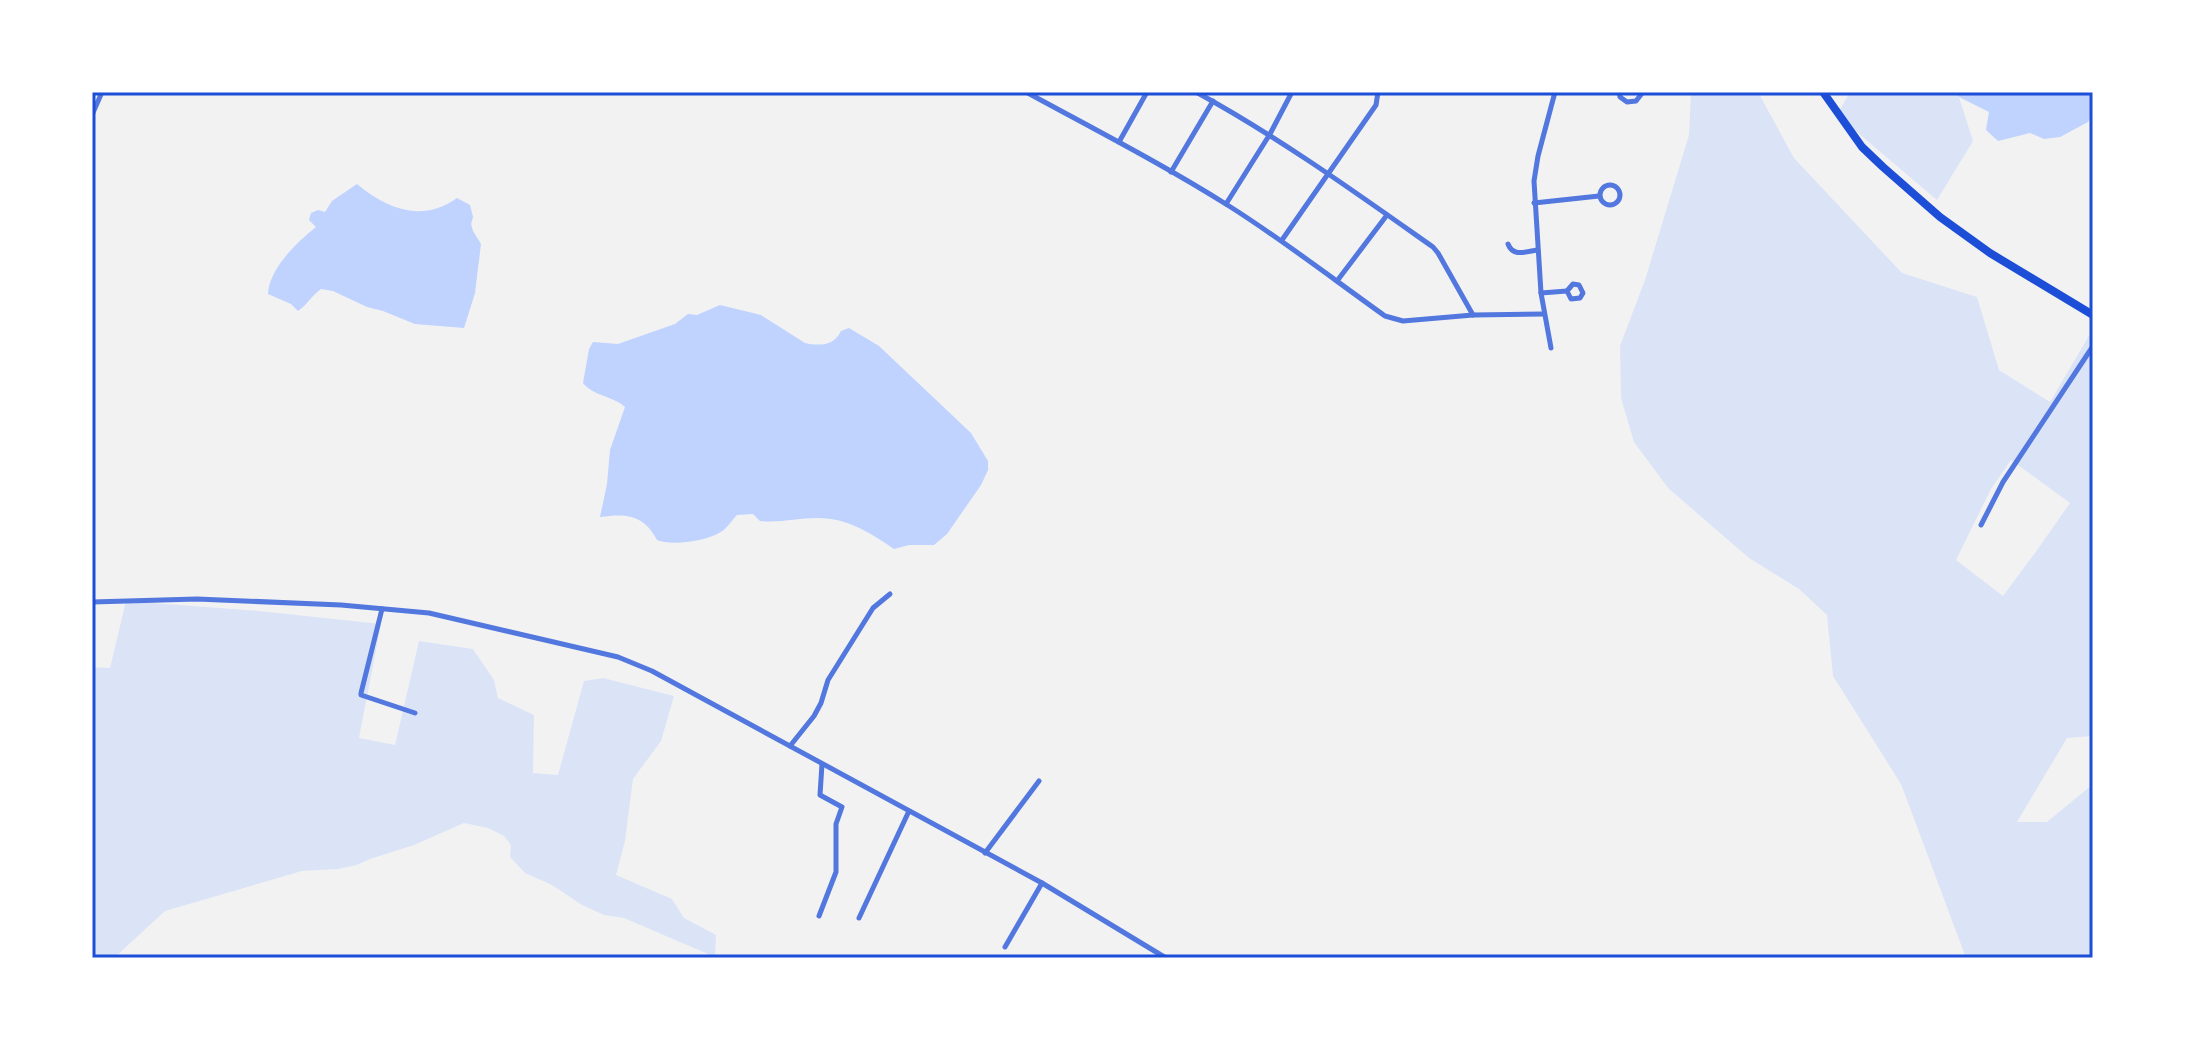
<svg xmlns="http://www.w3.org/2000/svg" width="2185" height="1050" viewBox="0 0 2185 1050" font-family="'Work Sans',sans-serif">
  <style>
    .green { fill: #dbe4f7; fill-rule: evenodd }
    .water { fill: #bfd3fe }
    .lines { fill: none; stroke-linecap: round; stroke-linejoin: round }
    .minor { stroke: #5277de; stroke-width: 5 }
    .secondary { stroke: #1d4ed8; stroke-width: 8 }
    .neatline { fill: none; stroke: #1d4ed8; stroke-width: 3 }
  </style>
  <rect width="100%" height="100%" fill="#f2f2f2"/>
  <g class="green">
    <path d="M1691 92H1758L1794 158 1902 273 1977 297 1999 370 2050 402 2093 329V736L2067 738 2017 822H2047L2093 784V958H1966L1901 784 1833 676 1827 615 1799 589 1749 558 1668 488 1634 442 1621 398 1620 346 1645 280 1689 135ZM2011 460 2070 503 2035 553 2003 596 1956 560 1991 489Z"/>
    <polygon points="1850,92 1955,92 1959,97 1973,141 1937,200 1837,115"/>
    <polygon points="126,601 259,611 381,624 359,738 395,745 419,641 473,649 494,680 498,698 534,715 533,773 558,775 584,681 603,678 674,696 661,741 633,779 625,841 616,875 672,899 684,918 716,935 715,957 624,918 604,915 582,905 552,885 525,873 510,857 511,845 504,836 488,828 464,823 414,845 370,859 357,865 338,869 302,871 165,911 114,958 92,958 92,667 110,668"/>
  </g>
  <g class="water">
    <polygon points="1955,92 2093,92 2093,113 2088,122 2060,137 2044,139 2030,133 1998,141 1986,130 1989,112 1959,97"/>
    <path d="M357 184C387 209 422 223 457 198L470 205 473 217 471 224 473 231 481 244 475 293 464 328 415 324 383 311 367 307 333 291 321 289C312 295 307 305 298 311L291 304 268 294C269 269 297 242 316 227L309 220 311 213 318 210 325 212 332 201Z"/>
    <path d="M720 305 761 315 805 343C820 346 834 346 841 331L849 328 879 346 971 433 988 461V470L981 485 947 534 934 545H909L894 549C871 533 847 518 818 518 798 518 780 523 760 521L753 514 737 515C732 520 726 530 719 533 706 541 671 546 657 540 644 515 627 513 600 517L607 484 610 450 625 407C613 396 593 396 583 383L589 349 593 342 618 344 675 324 688 314 697 315Z"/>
  </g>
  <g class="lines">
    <g class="minor">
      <path d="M1026 92C1094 129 1164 165 1229 206 1283 240 1333 279 1385 316L1403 321 1473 315 1544 314"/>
      <path d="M1196 92C1280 138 1355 192 1433 247L1438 253 1473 315"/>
      <polyline points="1619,92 1620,97 1627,102 1636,101 1643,92"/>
      <polyline points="92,115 102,92"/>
      <polyline points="1119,142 1147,92"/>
      <polyline points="1171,172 1213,101"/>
      <circle cx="1610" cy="195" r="10"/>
      <polyline points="1534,203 1599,196"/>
      <polyline points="1226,204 1270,134 1292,92"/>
      <polyline points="1282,240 1376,105 1378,92"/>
      <path d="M1508 244C1513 257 1525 252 1537 250"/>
      <polyline points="1337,281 1387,215"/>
      <polygon points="1573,284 1579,285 1583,293 1580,298 1571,299 1567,291"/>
      <polyline points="1541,293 1567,291"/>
      <polyline points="1551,348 1541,293 1534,181 1538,156 1555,92"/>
      <polyline points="1981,525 2003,482 2093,346"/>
      <polyline points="92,602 197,599 341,605 429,613 618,657 652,671 1042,883 1166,958"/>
      <polyline points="382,609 361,693 361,695 415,713"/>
      <polyline points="790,746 814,716 821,703 828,680 873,608 890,594"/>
      <polyline points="985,853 1039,781"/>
      <polyline points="819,916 836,872 836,824 842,807 820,795 822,764"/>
      <polyline points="859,918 909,811"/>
      <polyline points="1005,947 1042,883"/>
    </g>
    <polyline class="secondary" points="1823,92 1862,147 1883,167 1940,217 1990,253 2093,315"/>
  </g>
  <rect width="2185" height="1050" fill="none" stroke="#ffffff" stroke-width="188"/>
  <rect x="94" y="94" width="1997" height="862" class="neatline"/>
</svg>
